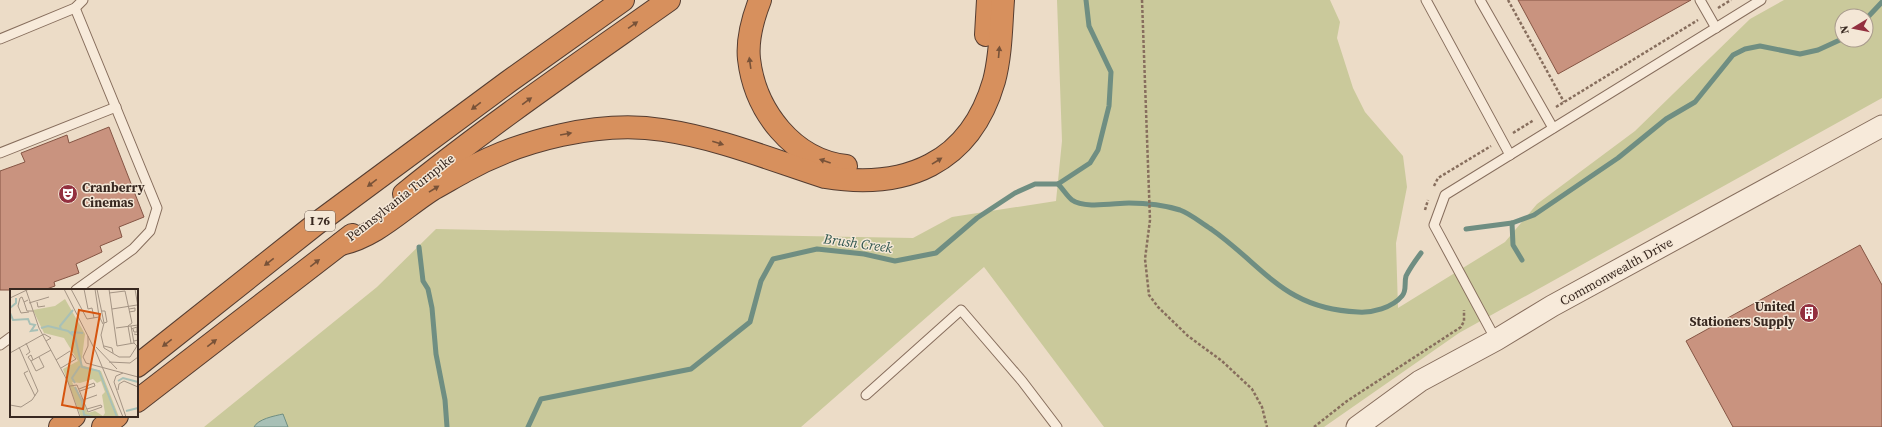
<svg xmlns="http://www.w3.org/2000/svg" width="1882" height="427" viewBox="0 0 1882 427" font-family="'Source Serif 4',serif">
  <style>
    .green { fill: #cac99b; fill-rule: evenodd }
    .water { fill: #a8c0b6; stroke: #6f8e82 }
    .lines { fill: none; stroke-linecap: round; stroke-linejoin: round }
    .stream { stroke: #6f8e82; stroke-width: 5 }
    .building { fill: #c9937f; stroke: #855544 }
    .service-casing { stroke: #876e5d; stroke-width: 11 }
    .tertiary-casing { stroke: #876e5d; stroke-width: 23 }
    .motorway-casing { stroke: #553d31; stroke-width: 24 }
    .path { stroke: #876e5d; stroke-width: 2.5; stroke-dasharray: 3 2; stroke-linecap: butt }
    .service { stroke: #f7eada; stroke-width: 9 }
    .tertiary { stroke: #f7eada; stroke-width: 21 }
    .motorway { stroke: #d7905d; stroke-width: 22 }
    .oneway { fill: #785238 }
    .labels { text-anchor: middle; stroke-width: 3; stroke-linejoin: round; paint-order: stroke }
    .shield { fill: #f4e7d6; stroke: #706157; stroke-width: 1 }
    .shield-label { font-size: 12px; font-weight: bold; fill: #382820 }
    .poi-label { font-size: 13px; font-weight: bold; fill: #382820; stroke: #f4e7d6; text-anchor: start }
    .street-label { font-size: 13px; fill: #382820; stroke: #f4e7d6 }
    .water-label { font-size: 14px; font-style: italic; fill: #30574f; stroke: #f4e7d6 }
    .inset-river { fill: none; stroke: #a8c0b6; stroke-width: 2 }
    .inset-road { fill: none; stroke: #a49484; stroke-width: 1 }
    .view { fill: #d6540e; fill-opacity: 0.15; stroke: #d6540e; stroke-width: 2 }
    .inset-edge { fill: none; stroke: #382820; stroke-width: 2 }
  </style>
  <rect width="100%" height="100%" fill="#ecdcc7"/>
  <path class="green" d="M1057 0H1330L1340 22 1337 38 1353 88 1365 112 1403 156 1407 187 1396 243 1398 308 1505 242 1537 204 1635 131 1750 19 1784 0H1882V98L1459 333 1324 427H1104L984 267 801 427H204L377 287 436 229 913 238 952 217 1056 201 1062 141ZM1842 16H1866V40H1842Z"/>
  <path class="water" d="M283 414 288 427H254C258 419 274 416 283 414Z"/>
  <g class="lines">
    <g class="stream">
      <polyline points="1866,19 1882,2"/>
      <path d="M1058 184C1063 189 1067 196 1072 200 1084 209 1115 203 1129 203 1146 203 1164 205 1180 210 1191 214 1201 223 1211 229 1265 267 1284 309 1358 312 1372 313 1392 308 1402 296 1407 291 1404 283 1406 276 1410 268 1415 261 1421 253"/>
      <polyline points="1512,223 1513,245 1522,260"/>
      <polyline points="1466,229 1512,223 1534,215 1618,158 1666,119 1695,102 1733,55 1745,49 1760,46 1800,54 1818,50 1842,39"/>
      <polyline points="419,247 423,281 428,289 432,308 436,354 445,400 447,427"/>
      <polyline points="528,427 541,399 691,369 750,322 761,281 773,259 817,249 864,254 895,261 936,253 977,218 1015,193 1035,184 1058,184 1090,163 1098,150 1109,106 1111,72 1089,26 1086,0"/>
    </g>
  </g>
  <g class="building">
    <polygon points="1518,0 1691,0 1558,74"/>
    <polygon points="109,127 144,217 119,227 122,237 100,246 102,252 76,264 79,273 54,282 55,286 44,290 0,290 0,171 25,162 21,153 67,135 69,143"/>
    <polygon points="1860,245 1882,285 1882,427 1733,427 1686,341"/>
  </g>
  <g class="lines">
    <defs>
      <g id="service">
        <polyline points="1426,0 1510,155"/>
        <polyline points="1480,0 1553,128"/>
        <polyline points="1700,0 1716,28"/>
        <polyline points="75,8 157,208 150,231 133,249 76,290"/>
        <polyline points="0,39 75,8 83,0"/>
        <polyline points="0,153 116,107"/>
        <polyline points="1496,340 1434,225 1445,195 1761,0"/>
        <polyline points="0,345 11,337"/>
        <polyline points="866,395 961,310 1022,381 1057,427"/>
      </g>
      <polyline id="tertiary" points="1357,427 1420,381 1496,340 1552,306 1882,126"/>
      <g id="motorway">
        <path d="M760 0C753 18 747 40 749 59 755 111 793 160 846 166"/>
        <polyline points="986,35 988,0"/>
        <path d="M404 194C489 125 580 63 669 0"/>
        <path d="M341 244C377 236 403 208 433 189 444 183 454 177 465 171 520 140 600 120 663 130 718 138 772 160 825 177 905 190 970 164 994 81 1001 55 1001 27 1003 0"/>
        <polyline points="137,366 316,224 508,82 623,0"/>
        <polyline points="137,401 352,235"/>
        <polyline points="60,427 74,416"/>
        <polyline points="103,427 117,416"/>
      </g>
    </defs>
    <use href="#service" class="service-casing"/>
    <use href="#tertiary" class="tertiary-casing"/>
    <use href="#motorway" class="motorway-casing"/>
    <g class="path">
      <polyline points="1142,0 1150,220 1145,259 1149,295 1158,307 1188,336 1222,361 1252,389 1262,407 1267,427"/>
      <polyline points="1508,0 1564,102"/>
      <polyline points="1718,8 1731,0"/>
      <polyline points="1556,107 1698,20"/>
      <polyline points="1513,133 1534,120"/>
      <polyline points="1434,186 1438,178 1491,146"/>
      <polyline points="1425,210 1428,200"/>
      <polyline points="1314,427 1347,401 1461,327 1464,321 1464,310"/>
    </g>
    <use href="#service" class="service"/>
    <use href="#tertiary" class="tertiary"/>
    <use href="#motorway" class="motorway"/>
  </g>
  <defs><path id="oneway-solid" d="M-6-.8H1V-3.2L6.5 0L1 3.2V.8H-6Z"/></defs>
  <g class="oneway">
    <use href="#oneway-solid" transform="translate(633 25) rotate(-35)"/>
    <use href="#oneway-solid" transform="translate(999 52) rotate(-85)"/>
    <use href="#oneway-solid" transform="translate(750 63) rotate(-98)"/>
    <use href="#oneway-solid" transform="translate(527 101) rotate(-36)"/>
    <use href="#oneway-solid" transform="translate(476 106) rotate(143)"/>
    <use href="#oneway-solid" transform="translate(566 134) rotate(-10)"/>
    <use href="#oneway-solid" transform="translate(718 143) rotate(17)"/>
    <use href="#oneway-solid" transform="translate(825 161) rotate(-161)"/>
    <use href="#oneway-solid" transform="translate(937 161) rotate(-32)"/>
    <use href="#oneway-solid" transform="translate(372 183) rotate(143)"/>
    <use href="#oneway-solid" transform="translate(434 189) rotate(-32)"/>
    <use href="#oneway-solid" transform="translate(269 262) rotate(142)"/>
    <use href="#oneway-solid" transform="translate(315 263) rotate(-38)"/>
    <use href="#oneway-solid" transform="translate(167 343) rotate(142)"/>
    <use href="#oneway-solid" transform="translate(212 343) rotate(-38)"/>
  </g>
  <defs>
    <symbol id="theatre-disc" viewBox="-11 -11 22 22"><circle r="9.5" fill="#93303f" stroke="#f4e7d6"/><path d="M-5-5.5Q0-4 5-5.5V0Q5 5 0 6Q-5 5-5 0ZM-3.3-2.5H-1v1.5H-3.3ZM1-2.5H3.3v1.5H1ZM-2.8 1Q0 5.5 2.8 1Z" fill="#fff"/></symbol>
    <symbol id="building-disc" viewBox="-11 -11 22 22"><circle r="9.5" fill="#93303f" stroke="#f4e7d6"/><path d="M-4-6H4V6H1V3H-1V6H-4ZM-2.5-4.3h1.7v1.8h-1.7ZM.8-4.3h1.7v1.8H.8ZM-2.5-1h1.7V.8h-1.7ZM.8-1h1.7V.8H.8Z" fill="#fff"/></symbol>
  </defs>
  <g fill-rule="evenodd">
    <use href="#theatre-disc" x="57" y="183" width="22" height="22"/>
    <use href="#building-disc" x="1798" y="302" width="22" height="22"/>
  </g>
  <g class="labels">
    <rect class="shield" x="305" y="211" width="30" height="20" rx="3"/>
    <g class="shield-label">
      <text x="320" y="225">I 76</text>
    </g>
    <g class="poi-label">
      <text x="82" y="192">Cranberry<tspan x="82" dy="15">Cinemas</tspan></text>
      <text x="1795" y="311" text-anchor="end">United<tspan x="1795" dy="15">Stationers Supply</tspan></text>
    </g>
    <g class="street-label">
      <text transform="translate(400 197) rotate(-38)" y="5">Pennsylvania Turnpike</text>
      <text transform="translate(1616 271) rotate(-29)" y="5">Commonwealth Drive</text>
    </g>
    <g class="water-label">
      <text transform="translate(858 243) rotate(8)" y="5">Brush Creek</text>
    </g>
  </g>
  <g transform="translate(10 289)">
    <rect width="128" height="128" fill="#ecdcc7"/>
    <path d="M55 10 75 45 71 76 91 82 109 128H71L53 80 68 72 54 49 34 44 23 21 45 17ZM83 90 87 94 91 92 95 103 92 106 95 124 93 127 85 122 78 124 62 93 70 94Z" fill="#cac99b" fill-rule="evenodd"/>
    <path class="inset-river" d="M0 19 6 14V9M0 24 3 31 18 30 20 35 25 36 21 42 28 41M31 39 38 37 58 42 65 48 72 78 89 82 107 128M51 40 50 37 63 21M61 43 73 44M108 92 113 89 128 93M65 94 62 89 70 77M65 98 72 112 74 126 83 128M116 122 128 119"/>
    <path class="inset-road" d="M54 0 86 63 113 128M61 0 77 30 89 28M74 0 78 20 82 19 84 29M85 0 89 27 93 35M87 0 94 34 91 46 94 59 109 68H120L127 57 124 54M99 0 107 57 124 54 121 37M125 0 128 18M16 1 29 39 58 93 70 128M99 4 115 2 122 34 118 37M0 9 19 0M18 11 14 13 17 22H23M14 13 12 8 10 9 8 17 11 24 19 23M27 13 28 18 35 17M19 14 39 8M102 20 127 16M119 20 125 19V22L119 23M92 22H95L97 33 94 34M118 37 121 54M106 39 128 36M121 40 127 38V43H124L123 40M78 47V57L73 68 76 74 128 88M124 52 128 51V46L124 45M94 57 102 59 103 64M86 58 107 80M0 64 34 45 41 49 36 52M16 66 20 63 16 54M29 68 34 78 26 82 21 72 41 61M46 71 60 62M21 72 18 68 21 66 23 71M99 73 120 74 128 68M51 79 66 70 62 65M18 82 14 84 25 107M113 84 106 87 104 93 116 128M60 97 67 96 78 123 92 118 91 116 77 120M69 100 84 94 85 97 70 102M108 101 109 95 114 92 128 98M73 111 87 106M0 116 11 118 22 111 28 102 9 58"/>
    <path class="view" d="M69 21 90 25 73 120 52 116Z"/>
    <rect width="128" height="128" class="inset-edge"/>
  </g>
  <g transform="translate(1854 28) rotate(260)"><circle r="19" fill="#f4e7d6" stroke="#a99b8d"/>
  <path d="M0-3L7 15L0 10L-7 15Z" fill="#93303f"/>
  <text y="-6" font-size="11" font-weight="bold" text-anchor="middle" fill="#382820">N</text>
  </g>
</svg>
